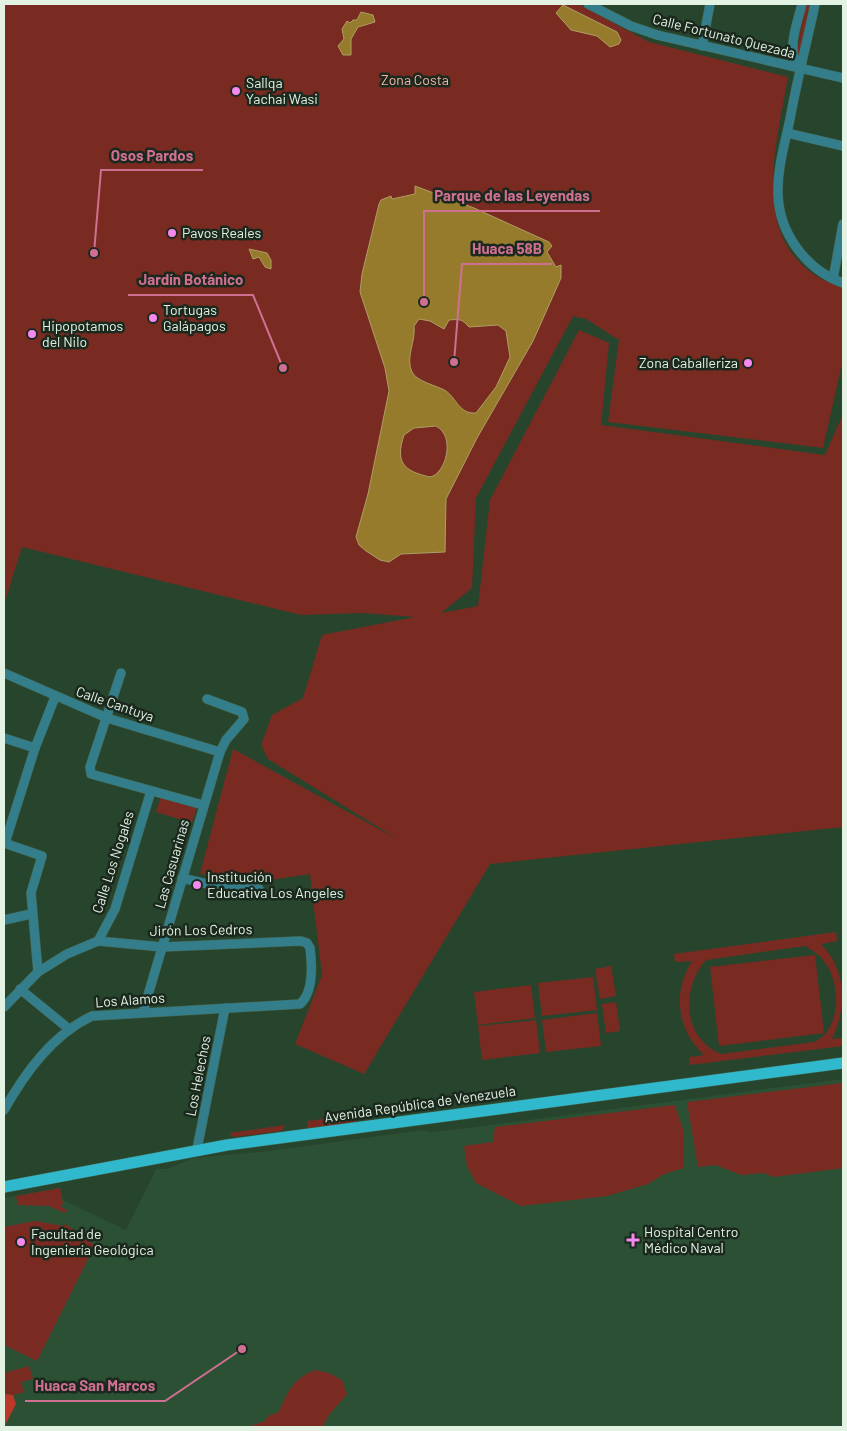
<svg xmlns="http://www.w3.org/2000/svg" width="847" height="1431" viewBox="0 0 847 1431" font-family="Barlow,sans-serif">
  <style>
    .built { fill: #2c5034 }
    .green { fill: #792b21; fill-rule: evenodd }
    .forest { fill: #b9382a }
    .water { fill: #967b2d; stroke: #ad9f64; fill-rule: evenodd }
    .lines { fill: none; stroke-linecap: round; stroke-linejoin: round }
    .minor-casing { stroke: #45614a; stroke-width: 10 }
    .major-casing { stroke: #45614a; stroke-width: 12 }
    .minor { stroke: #337e8a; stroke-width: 9 }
    .major { stroke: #30b8cd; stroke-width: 11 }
    .poi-dot { fill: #f689ee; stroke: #1a281d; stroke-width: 2 }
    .labels { text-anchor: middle; stroke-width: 5; stroke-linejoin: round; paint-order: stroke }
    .street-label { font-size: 14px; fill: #e2f3e4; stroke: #1a281d }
    .park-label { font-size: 14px; fill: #f6b4a8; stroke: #1a281d }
    .poi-label { font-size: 14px; fill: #e2f3e4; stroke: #1a281d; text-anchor: start }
    .leader { fill: none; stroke: #cf7092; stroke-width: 2 }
    .callout-dot { fill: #cf7092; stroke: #1a281d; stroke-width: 2 }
    .callout-label { font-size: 15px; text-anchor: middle; font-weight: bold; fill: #cf7092; stroke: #1a281d; stroke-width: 5; stroke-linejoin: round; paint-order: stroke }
  </style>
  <rect width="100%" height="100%" fill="#27452d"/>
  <polygon class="built" points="843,1079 843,1427 4,1427 4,1198 60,1188 63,1200 126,1230 156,1169 167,1169 193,1158 269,1151 423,1130 430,1132 468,1128"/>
  <g class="green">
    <path d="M4 4H578L649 42 788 77C777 142 749 235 818 277 826 282 835 284 843 287V359L823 448 608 422 619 340 586 319 573 316 476 498 472 588 441 613 478 606 490 500 579 330 609 343 601 425 825 455 843 414V827L490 864 364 1074 295 1044 322 975 310 874 257 882 200 874 233 749 399 840 268 759 261 745 272 715 303 698 322 635 415 617 363 613 301 615 22 547 4 604Z"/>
    <polygon points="805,4 811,4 802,51 796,59"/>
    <polygon points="161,796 197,807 192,823 156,812"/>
    <path d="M836 932 837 941 821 944C847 971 847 1007 832 1039L843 1038V1046L690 1065 689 1057 704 1055C677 1030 672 992 692 961L675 962 674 954ZM805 946C814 951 821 956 826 964 841 986 841 1030 814 1042L721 1054C682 1038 681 988 706 960Z"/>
    <polygon points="815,955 824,1033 719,1046 710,967"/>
    <polygon points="611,966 616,996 600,999 595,969"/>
    <polygon points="593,977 597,1010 542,1016 538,983"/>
    <polygon points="531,985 535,1018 478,1025 474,992"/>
    <polygon points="616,1002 620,1031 606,1033 602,1004"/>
    <polygon points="597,1013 601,1046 546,1052 542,1020"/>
    <polygon points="536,1020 540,1053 482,1060 478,1026"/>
    <polygon points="843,1083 843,1168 773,1177 764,1173 741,1175 716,1165 698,1167 687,1102"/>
    <polygon points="675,1105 683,1130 684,1168 664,1174 648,1184 607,1196 521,1206 476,1183 467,1166 464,1146 493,1142 495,1127"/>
    <polygon points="355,1115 356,1125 308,1130 307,1121"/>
    <polygon points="285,1125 282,1131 233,1137 229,1133"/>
    <polygon points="60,1188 63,1203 61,1207 67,1210 65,1213 49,1206 18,1205 16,1196"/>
    <polygon points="35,1221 63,1226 65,1224 91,1241 74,1232 95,1245 37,1361 4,1345 4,1227"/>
    <polygon points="29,1366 33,1379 21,1382 24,1392 14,1395 4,1394 4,1373"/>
    <path d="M315 1370 329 1373 342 1380 347 1394C339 1405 327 1414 323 1427H247L265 1421 269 1415 278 1413C289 1391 291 1380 315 1370Z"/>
  </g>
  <polygon class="forest" points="4,1394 13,1395 16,1404 4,1427"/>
  <g class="water">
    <polygon points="563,5 617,32 621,40 619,44 610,47 597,36 571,30 556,13"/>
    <polygon points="361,12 373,15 375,22 358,27 351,39 351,55 343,55 338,46 344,39 342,29 347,21 350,23 353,20 357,20"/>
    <path d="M415 186 474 208 549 242 552 246 547 252 556 267 561 265V278L533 341 477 438 446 499 445 552 401 554 389 562 380 560 366 551 359 545 356 537 368 494 389 391 385 368 360 292 362 274 379 204 381 200 391 196 392 199 415 194ZM419 319 430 321 444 329 449 320C460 319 462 319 469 327L498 325 506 331 510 357 496 387 476 413C459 414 457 399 446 391 436 385 417 382 412 372 405 358 416 341 414 326ZM436 426C456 436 446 474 430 477 403 471 395 462 404 435L414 428Z"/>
    <polygon points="249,249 267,253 271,260 271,269 265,267 259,257 253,259"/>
  </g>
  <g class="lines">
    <defs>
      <g id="minor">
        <polyline points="588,4 631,26 657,35 843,78"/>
        <path d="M815 4C807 42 797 80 790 119 785 143 777 169 778 194 779 233 806 270 843 283"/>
        <polyline points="702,46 710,4"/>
        <path d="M799 68C786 50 797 24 802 4"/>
        <polyline points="787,133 843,146"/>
        <polyline points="833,279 843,224"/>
        <polyline points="4,673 107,718 220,752"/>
        <polyline points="121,673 90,767 91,774 203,805"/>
        <polyline points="4,738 35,748"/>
        <polyline points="4,843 42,856 31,893 38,972"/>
        <polyline points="5,843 35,748 55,697"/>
        <polyline points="182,878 229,889 259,889"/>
        <polyline points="4,920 31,914"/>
        <polyline points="98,941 115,909 151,791"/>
        <polyline points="20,989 69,1029"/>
        <path d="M4 1007 38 972 67 954 98 941 162 947 301 941 307 943 310 948C312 964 314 992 300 1004L92 1016C52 1035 25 1073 4 1110"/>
        <polyline points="143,1012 220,752 226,740 244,719 242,712 207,699"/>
        <polyline points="197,1149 225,1008"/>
      </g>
      <polyline id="major" points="4,1187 227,1145 843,1063"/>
    </defs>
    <use href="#minor" class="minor-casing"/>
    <use href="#major" class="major-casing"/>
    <use href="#minor" class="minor"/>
    <use href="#major" class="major"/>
  </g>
  <g class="poi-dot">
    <circle cx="236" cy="91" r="5"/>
    <circle cx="172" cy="233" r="5"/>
    <circle cx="153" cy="318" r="5"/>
    <circle cx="32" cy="334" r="5"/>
    <circle cx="748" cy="363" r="5"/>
    <circle cx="197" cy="885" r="5"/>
    <path d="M630.5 1232.5h5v5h5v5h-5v5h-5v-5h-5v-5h5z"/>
    <circle cx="21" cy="1242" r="5"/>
  </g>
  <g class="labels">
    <g class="street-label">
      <text transform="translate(724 36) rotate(14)" y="5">Calle Fortunato Quezada</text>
      <text transform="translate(115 704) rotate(19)" y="5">Calle Cantuya</text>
      <text transform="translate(113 862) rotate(-72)" y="5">Calle Los Nogales</text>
      <text transform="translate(172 864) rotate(-74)" y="5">Las Casuarinas</text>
      <text transform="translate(201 930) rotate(-1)" y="5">Jirón Los Cedros</text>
      <text transform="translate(130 1000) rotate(-4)" y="5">Los Alamos</text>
      <text transform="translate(198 1076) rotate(-79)" y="5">Los Helechos</text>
      <text transform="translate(420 1104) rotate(-8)" y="5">Avenida República de Venezuela</text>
    </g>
    <g class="park-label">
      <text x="415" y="85">Zona Costa</text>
    </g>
    <g class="poi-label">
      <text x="246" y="88">Sallqa<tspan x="246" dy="16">Yachai Wasi</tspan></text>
      <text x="182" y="238">Pavos Reales</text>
      <text x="163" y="315">Tortugas<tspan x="163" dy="16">Galápagos</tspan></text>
      <text x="42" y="331">Hipopotamos<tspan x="42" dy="16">del Nilo</tspan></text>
      <text x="738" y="368" text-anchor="end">Zona Caballeriza</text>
      <text x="207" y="882">Institución<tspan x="207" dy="16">Educativa Los Angeles</tspan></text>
      <text x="644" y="1237">Hospital Centro<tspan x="644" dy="16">Médico Naval</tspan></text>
      <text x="31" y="1239">Facultad de<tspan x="31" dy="16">Ingeniería Geológica</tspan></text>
    </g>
  </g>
  <path class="leader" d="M94 253L101 170H203M424 302L424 211H600M454 362L462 264H552M283 368L253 295H128M242 1349L165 1401H25"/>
  <g class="callout-dot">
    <circle cx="94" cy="253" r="5"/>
    <circle cx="424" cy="302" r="5"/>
    <circle cx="454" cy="362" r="5"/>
    <circle cx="283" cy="368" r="5"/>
    <circle cx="242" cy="1349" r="5"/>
  </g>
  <g class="callout-label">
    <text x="152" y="161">Osos Pardos</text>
    <text x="512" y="201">Parque de las Leyendas</text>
    <text x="507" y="254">Huaca 58B</text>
    <text x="191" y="285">Jardín Botánico</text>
    <text x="95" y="1391">Huaca San Marcos</text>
  </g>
  <rect width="847" height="1431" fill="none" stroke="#e2f3e4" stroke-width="10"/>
</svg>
